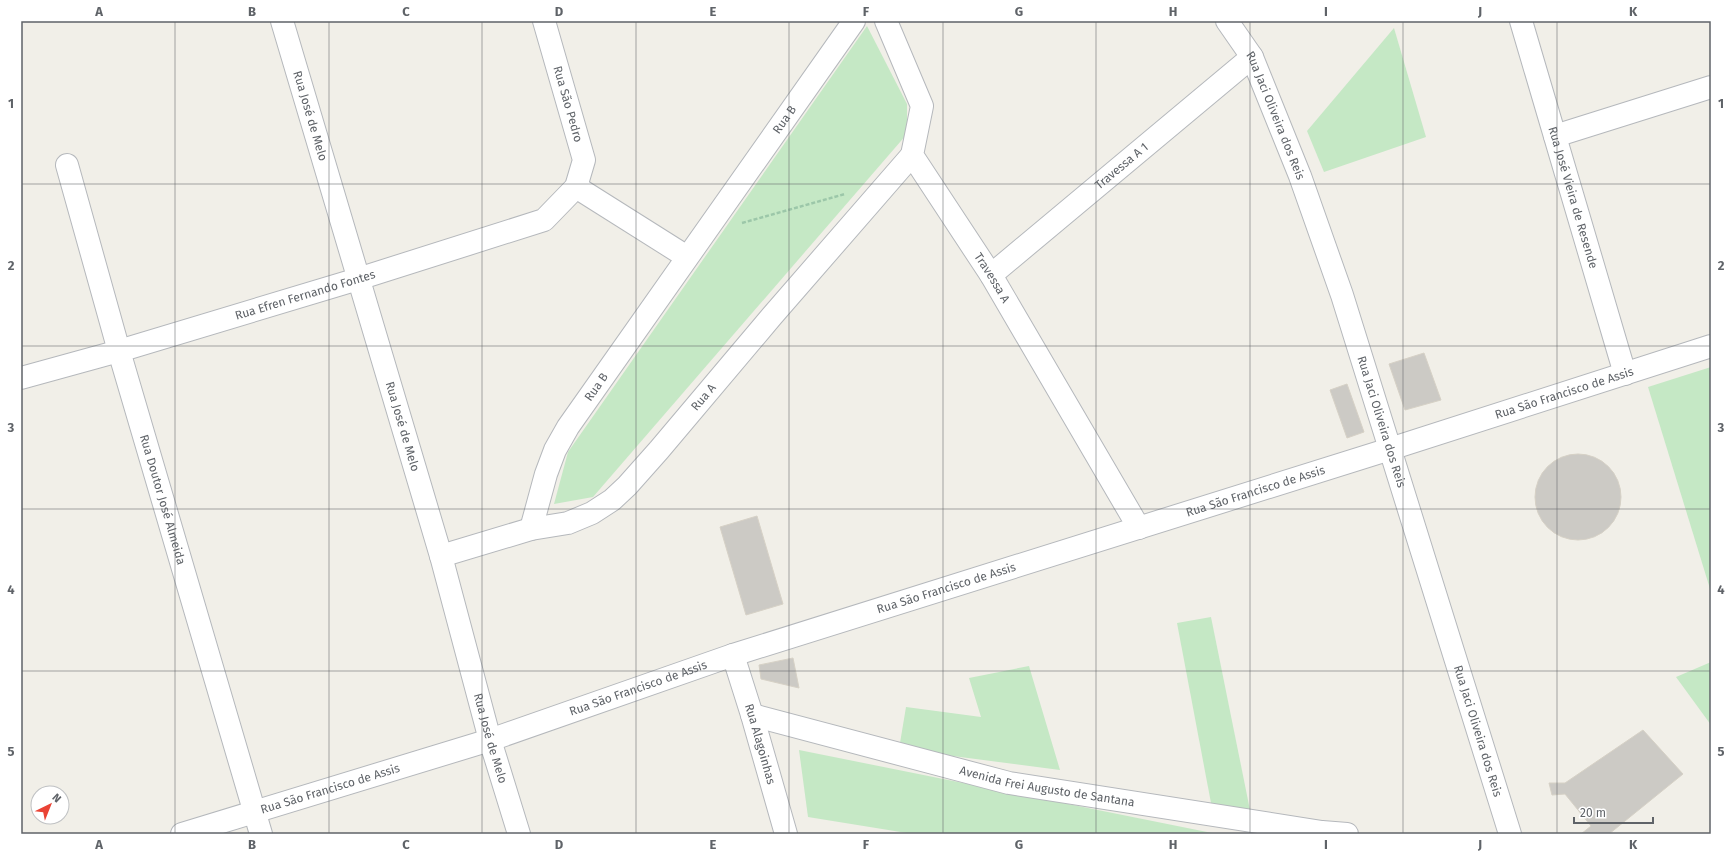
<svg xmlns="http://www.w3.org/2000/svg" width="1732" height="855" viewBox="0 0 1732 855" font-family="'Fira Sans',sans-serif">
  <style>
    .green { fill: #c5e8c5 }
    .building { fill: #cccac5; stroke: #d6d1c6 }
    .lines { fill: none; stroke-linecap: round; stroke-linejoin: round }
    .minor-casing { stroke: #b5b8bc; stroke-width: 24 }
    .path { stroke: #9cc7a9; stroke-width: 2.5; stroke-dasharray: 4 2; stroke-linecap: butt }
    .minor { stroke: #fff; stroke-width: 22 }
    .grid { fill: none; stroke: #5f6368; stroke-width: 1; stroke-opacity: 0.55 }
    .labels { text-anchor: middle; stroke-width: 3; stroke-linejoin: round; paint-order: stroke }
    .street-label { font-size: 12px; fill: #5f6368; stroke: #fff }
    .neatline { fill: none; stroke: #5f6368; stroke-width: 1.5 }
    .grid-label { font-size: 13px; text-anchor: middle; font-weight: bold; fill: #5f6368 }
  </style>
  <rect width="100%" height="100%" fill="#f1efe8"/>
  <g class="green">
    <polygon points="867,26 907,104 907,134 593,497 554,504 568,452"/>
    <polygon points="1394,28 1426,137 1324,172 1307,131"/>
    <polygon points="1711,367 1711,592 1648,387"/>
    <polygon points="1211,617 1251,815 1211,803 1177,623"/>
    <polygon points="1711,662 1711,725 1676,677"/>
    <polygon points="1029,666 1060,770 899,749 906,707 981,717 969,678"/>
    <polygon points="799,750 1217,834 913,834 808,817"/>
  </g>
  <g class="building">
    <polygon points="1424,353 1441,400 1405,410 1389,364"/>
    <polygon points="1347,384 1364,432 1347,438 1330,390"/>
    <circle cx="1578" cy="497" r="43"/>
    <polygon points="757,516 783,604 746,615 720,527"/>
    <polygon points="793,658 799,688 761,679 759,665"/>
    <polygon points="1643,730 1683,774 1609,834 1581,834 1591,826 1565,794 1552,795 1549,783 1565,783"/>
  </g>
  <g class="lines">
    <defs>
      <g id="minor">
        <path id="s1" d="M282 21 441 556 490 740 519 834"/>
        <path id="s2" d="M886 21 922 106 912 155 991 275 1139 528"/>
        <path id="s3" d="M1227 21 1252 57 1300 176 1342 295 1510 834"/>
        <path id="s4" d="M1521 21 1625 374"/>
        <polyline points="1555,136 1711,87"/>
        <path id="s5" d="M67 165 119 351 261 834"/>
        <polyline points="576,187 687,257"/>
        <path id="s6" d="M991 275 1252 57"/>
        <path id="s7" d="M21 378 119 351 358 279 544 220 576 187 584 160 544 21"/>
        <path id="s8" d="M531 529 546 474 555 450 568 427 854 21"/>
        <path id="s9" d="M441 556 531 529 568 523 592 513 612 500 627 486 659 450 772 316 912 155"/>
        <path id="s10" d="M733 655 752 715 786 834"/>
        <path id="s11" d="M752 715 1009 783 1322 832 1347 834"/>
        <path id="s12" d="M182 834 490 740 733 655 1390 449 1711 346"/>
      </g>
    </defs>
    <use href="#minor" class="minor-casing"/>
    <polyline class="path" points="742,223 845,194"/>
    <use href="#minor" class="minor"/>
  </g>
  <path class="grid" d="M175 21V834M329 21V834M482 21V834M636 21V834M789 21V834M943 21V834M1096 21V834M1250 21V834M1403 21V834M1557 21V834M21 184H1711M21 346H1711M21 509H1711M21 671H1711"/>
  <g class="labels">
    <g class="street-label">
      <text transform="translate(568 104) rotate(74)" y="4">Rua São Pedro</text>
      <text dy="4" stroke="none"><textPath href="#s1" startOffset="99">Rua José de Melo</textPath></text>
      <text dy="4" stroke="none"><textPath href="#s3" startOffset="107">Rua Jaci Oliveira dos Reis</textPath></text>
      <text dy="4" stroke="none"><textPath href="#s8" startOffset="485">Rua B</textPath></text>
      <text dy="4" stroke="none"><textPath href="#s6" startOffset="170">Travessa A 1</textPath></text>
      <text dy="4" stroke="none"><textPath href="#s4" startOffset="184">Rua José Vieira de Resende</textPath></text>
      <text dy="4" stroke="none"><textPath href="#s2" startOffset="289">Travessa A</textPath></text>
      <text dy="4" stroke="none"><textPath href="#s7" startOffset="296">Rua Efren Fernando Fontes</textPath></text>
      <text dy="4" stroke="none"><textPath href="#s8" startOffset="158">Rua B</textPath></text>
      <text dy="4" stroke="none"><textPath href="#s12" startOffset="1451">Rua São Francisco de Assis</textPath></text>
      <text dy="4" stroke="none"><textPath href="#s9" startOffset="319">Rua A</textPath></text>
      <text dy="4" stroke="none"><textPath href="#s3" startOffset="431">Rua Jaci Oliveira dos Reis</textPath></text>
      <text dy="4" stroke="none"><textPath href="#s1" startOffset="423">Rua José de Melo</textPath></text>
      <text dy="4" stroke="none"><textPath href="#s12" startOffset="1127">Rua São Francisco de Assis</textPath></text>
      <text dy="4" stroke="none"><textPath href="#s5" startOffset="348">Rua Doutor José Almeida</textPath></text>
      <text dy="4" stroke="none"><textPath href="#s12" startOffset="803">Rua São Francisco de Assis</textPath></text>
      <text dy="4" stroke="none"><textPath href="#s12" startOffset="479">Rua São Francisco de Assis</textPath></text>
      <text dy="4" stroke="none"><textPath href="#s3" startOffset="755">Rua Jaci Oliveira dos Reis</textPath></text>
      <text dy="4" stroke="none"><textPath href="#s1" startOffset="747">Rua José de Melo</textPath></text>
      <text dy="4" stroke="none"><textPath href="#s10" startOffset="93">Rua Alagoinhas</textPath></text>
      <text dy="4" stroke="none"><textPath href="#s11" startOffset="304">Avenida Frei Augusto de Santana</textPath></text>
      <text dy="4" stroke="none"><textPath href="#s12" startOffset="155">Rua São Francisco de Assis</textPath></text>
    </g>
  </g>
  <rect width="1732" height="855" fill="none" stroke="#ffffff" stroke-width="44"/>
  <g transform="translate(50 805) rotate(43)"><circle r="19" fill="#ffffff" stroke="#bfc1c3"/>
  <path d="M0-3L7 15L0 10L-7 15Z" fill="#ea4335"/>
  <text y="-6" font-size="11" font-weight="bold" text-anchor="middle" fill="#5f6368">N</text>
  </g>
  <path d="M1574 817v6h79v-6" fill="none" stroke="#5f6368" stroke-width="2"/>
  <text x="1580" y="817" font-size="12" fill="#5f6368" stroke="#ffffff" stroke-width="3" paint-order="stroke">20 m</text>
  <rect x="22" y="22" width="1688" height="811" class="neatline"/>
  <g class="grid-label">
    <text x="99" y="16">A</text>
    <text x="252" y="16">B</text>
    <text x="406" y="16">C</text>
    <text x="559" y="16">D</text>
    <text x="713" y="16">E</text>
    <text x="866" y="16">F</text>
    <text x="1019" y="16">G</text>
    <text x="1173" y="16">H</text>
    <text x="1326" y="16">I</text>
    <text x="1480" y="16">J</text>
    <text x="1633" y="16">K</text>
    <text x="11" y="108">1</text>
    <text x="1721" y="108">1</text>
    <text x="11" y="270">2</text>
    <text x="1721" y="270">2</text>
    <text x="11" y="432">3</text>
    <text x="1721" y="432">3</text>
    <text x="11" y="594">4</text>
    <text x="1721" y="594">4</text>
    <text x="11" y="756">5</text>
    <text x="1721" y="756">5</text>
    <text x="99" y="849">A</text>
    <text x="252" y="849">B</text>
    <text x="406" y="849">C</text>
    <text x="559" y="849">D</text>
    <text x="713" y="849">E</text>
    <text x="866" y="849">F</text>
    <text x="1019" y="849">G</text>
    <text x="1173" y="849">H</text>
    <text x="1326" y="849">I</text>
    <text x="1480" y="849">J</text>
    <text x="1633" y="849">K</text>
  </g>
</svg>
